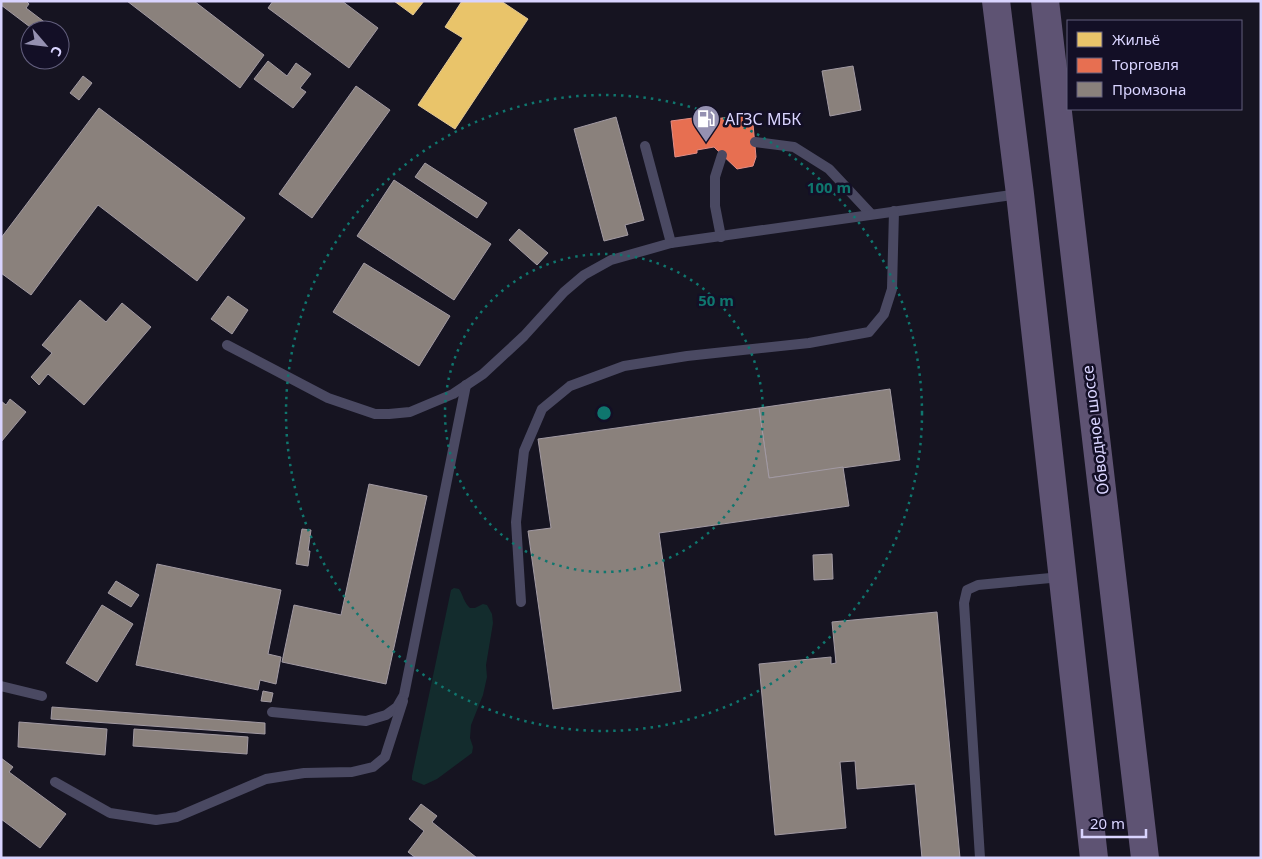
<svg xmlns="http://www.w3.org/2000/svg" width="1262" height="859" viewBox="0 0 1262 859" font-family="'Noto Sans',sans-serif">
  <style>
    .green { fill: #132c2d }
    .homes { fill: #e9c46a; stroke: #e4c997 }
    .shops { fill: #e76f51; stroke: #e38d85 }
    .industry { fill: #8a817c; stroke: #a29aa3 }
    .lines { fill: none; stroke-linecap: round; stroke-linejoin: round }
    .service { stroke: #4a4962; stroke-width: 10 }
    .primary { stroke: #5e5373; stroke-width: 28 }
    .ring { fill: none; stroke: #0f766e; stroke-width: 2.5; stroke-dasharray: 2.5 5 }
    .labels { text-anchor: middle; stroke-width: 5; stroke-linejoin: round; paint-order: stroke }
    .poi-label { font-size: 16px; fill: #d9d4ff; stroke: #130f26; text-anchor: start }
    .street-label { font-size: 16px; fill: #d9d4ff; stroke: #130f26 }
    .centre { fill: #0f766e; stroke: #130f26; stroke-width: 2.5 }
    .ring-label { font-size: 15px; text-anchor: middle; font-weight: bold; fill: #0f766e; stroke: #130f26; stroke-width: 5; stroke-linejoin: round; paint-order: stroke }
  </style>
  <rect width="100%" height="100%" fill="#161421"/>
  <path class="green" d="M454 588 459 589C463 595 464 603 470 608H475L483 604 487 605 492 614 493 623 486 665 487 677 483 695 471 725 470 738 473 747 472 753 437 779 424 785 412 780V776L451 590Z"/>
  <g class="homes">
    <polygon points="394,1 424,1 413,15"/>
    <polygon points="462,1 501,1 528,19 455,129 418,105 463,38 445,27"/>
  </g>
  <polygon class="shops" points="743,115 753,124 756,157 753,166 737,169 714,147 697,150 697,153 675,157 671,121 693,118 694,122"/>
  <g class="industry">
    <polygon points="1,1 26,1 29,4 26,8 51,27 49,30 34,30 1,5"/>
    <polygon points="127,1 194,1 264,55 240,88"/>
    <polygon points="273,1 342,1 378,28 349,68 268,8"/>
    <polygon points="268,61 287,76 296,63 311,74 300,88 306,92 293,108 254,79"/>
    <polygon points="853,66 861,110 830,116 822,71"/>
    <polygon points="83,76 92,83 79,100 70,93"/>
    <polygon points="356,86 390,110 312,218 279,194"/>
    <polygon points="99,108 245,218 197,281 98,205 31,295 1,273 1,238"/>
    <polygon points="616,117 644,220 625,225 628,235 604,241 574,129"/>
    <polygon points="425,163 487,203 477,218 415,177"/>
    <polygon points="394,180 491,244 454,300 357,236"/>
    <polygon points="519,229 548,253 537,265 509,240"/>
    <polygon points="364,263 450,316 419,366 333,312"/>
    <polygon points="228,296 248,310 232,334 211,319"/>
    <polygon points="80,300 106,322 122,303 151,327 84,405 48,374 39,385 31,377 52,353 42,345"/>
    <polygon points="890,389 900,460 769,478 759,408"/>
    <polygon points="10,399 26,412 1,442 1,401 6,405"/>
    <polygon points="759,408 769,478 843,467 849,506 659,533 681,691 553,709 528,531 551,528 538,439"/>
    <polygon points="369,484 427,496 386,684 282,662 294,605 341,615"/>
    <polygon points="302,529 311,530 308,551 310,551 308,566 296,564"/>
    <polygon points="832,554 833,579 814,580 813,555"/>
    <polygon points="157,564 281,590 268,654 281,657 276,684 260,680 258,690 136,665"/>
    <polygon points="116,581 139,595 131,607 108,593"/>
    <polygon points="102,605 133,624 97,682 66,663"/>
    <polygon points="937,612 960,858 922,858 915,784 857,789 855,761 840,762 846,828 775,835 759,664 831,657 831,664 836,663 832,622"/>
    <polygon points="263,691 273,693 271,702 261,701"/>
    <polygon points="52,707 265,723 265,734 51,719"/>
    <polygon points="19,722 107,729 105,755 18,747"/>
    <polygon points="134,729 248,737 247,754 133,746"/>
    <polygon points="1,758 13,767 9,772 66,814 40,848 1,819"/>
    <polygon points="421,804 437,816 432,822 477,858 416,858 408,852 424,831 409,819"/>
  </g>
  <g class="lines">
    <g class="service">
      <polyline points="755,142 794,147 829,169 871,214"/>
      <polyline points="645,146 671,243"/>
      <polyline points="721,237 715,206 715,177 722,155"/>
      <polyline points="227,345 328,398 375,414 389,414 410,412 453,394 483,374 524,336 564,292 584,275 611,260 671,243 1019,194"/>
      <polyline points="521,602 516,522 524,451 542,409 570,386 624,366 687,356 809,343 869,332 884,314 892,289 894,211"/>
      <polyline points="1,686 42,696"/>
      <polyline points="272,712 366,721 386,715 397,707 404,695 466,385"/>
      <polyline points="55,782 110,813 156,820 177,817 266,779 304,773 352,772 373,767 385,757 403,701"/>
      <polyline points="980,858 964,603 967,590 978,585 1061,577"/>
    </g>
    <g class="primary">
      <polyline points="996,1 1020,194 1094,858"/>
      <polyline points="1045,1 1145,858"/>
    </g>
  </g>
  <g class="ring">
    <circle cx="604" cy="413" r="159"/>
    <circle cx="604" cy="413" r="318"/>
  </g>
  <defs>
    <symbol id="fuel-pin" viewBox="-11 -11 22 30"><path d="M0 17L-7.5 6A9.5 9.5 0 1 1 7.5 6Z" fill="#9591b1" stroke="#130f26"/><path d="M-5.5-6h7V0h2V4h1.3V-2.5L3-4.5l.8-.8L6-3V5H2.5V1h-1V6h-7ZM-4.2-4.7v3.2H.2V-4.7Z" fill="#fff"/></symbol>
  </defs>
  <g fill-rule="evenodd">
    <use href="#fuel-pin" x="690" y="103" width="32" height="43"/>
  </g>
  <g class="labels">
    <g class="poi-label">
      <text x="725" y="125">АГЗС МБК</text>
    </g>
    <g class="street-label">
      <text transform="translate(1095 430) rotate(-97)" y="6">Обводное шоссе</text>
    </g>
  </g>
  <circle cx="604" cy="413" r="8" class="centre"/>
  <g class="ring-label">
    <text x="829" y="193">100 m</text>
    <text x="716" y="306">50 m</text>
  </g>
  <rect width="1262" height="859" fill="none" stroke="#d9d4ff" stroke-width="5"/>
  <rect x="1067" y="20" width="175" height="90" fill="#130f26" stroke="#625e7d"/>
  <rect x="1077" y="32" width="25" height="15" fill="#e9c46a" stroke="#625e7d"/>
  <text x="1112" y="45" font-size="15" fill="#d9d4ff">Жильё</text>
  <rect x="1077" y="58" width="25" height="15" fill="#e76f51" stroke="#625e7d"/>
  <text x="1112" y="70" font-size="15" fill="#d9d4ff">Торговля</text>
  <rect x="1077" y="82" width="25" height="15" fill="#8a817c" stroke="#625e7d"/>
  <text x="1112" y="95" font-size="15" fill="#d9d4ff">Промзона</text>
  <g transform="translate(45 45) rotate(118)"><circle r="24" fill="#130f26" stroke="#625e7d"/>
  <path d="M0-4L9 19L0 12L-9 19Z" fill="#9591b1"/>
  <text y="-8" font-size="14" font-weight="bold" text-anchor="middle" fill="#d9d4ff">С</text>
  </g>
  <path d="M1082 829v8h64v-8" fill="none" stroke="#d9d4ff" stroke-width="2.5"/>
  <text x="1090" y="829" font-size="15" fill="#d9d4ff" stroke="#130f26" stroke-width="4" paint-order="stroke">20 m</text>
</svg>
